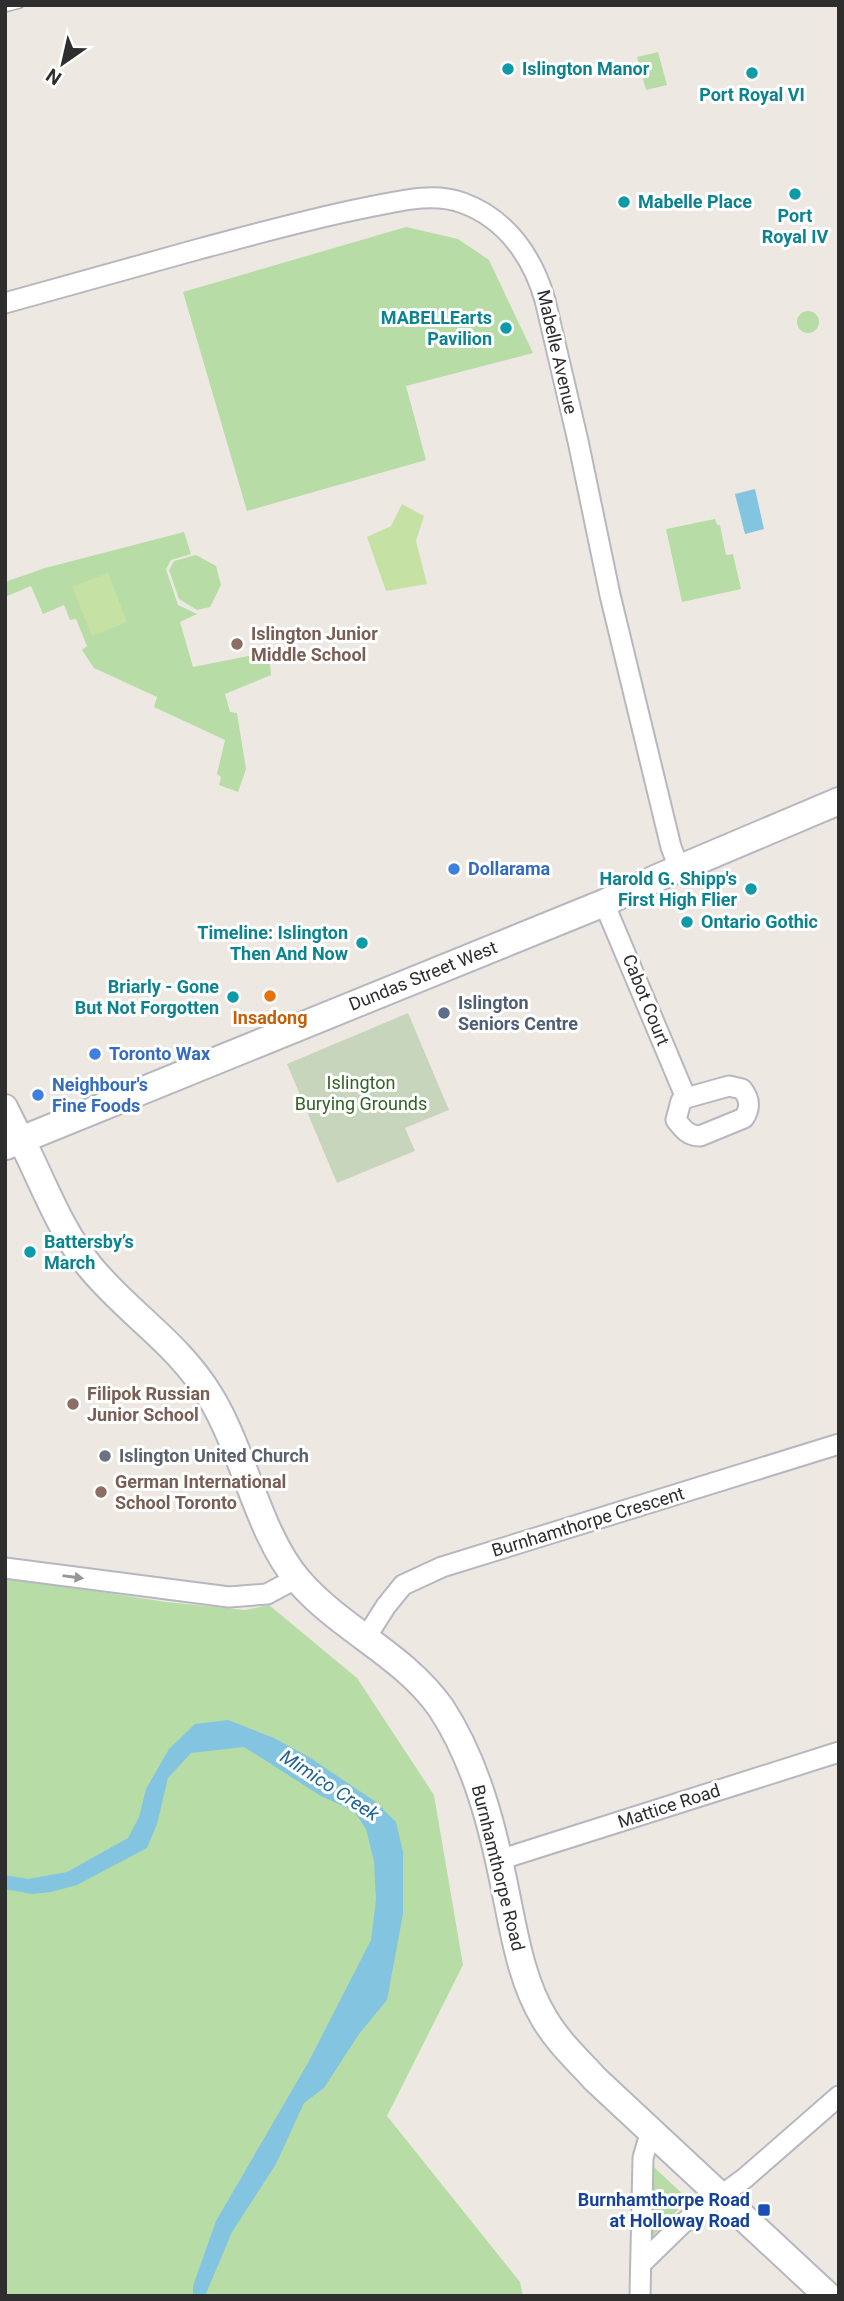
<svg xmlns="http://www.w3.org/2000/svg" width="844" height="2301" viewBox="0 0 844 2301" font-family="Roboto,sans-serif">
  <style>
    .green { fill: #b7dca6 }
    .cemetery { fill: #c7d5bc }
    .pitch { fill: #c5e2a4 }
    .water { fill: #83c5e1 }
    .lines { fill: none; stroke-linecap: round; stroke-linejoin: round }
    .minor-casing { stroke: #b6b7c0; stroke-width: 23 }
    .tertiary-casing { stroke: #b6b7c0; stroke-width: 28 }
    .secondary-casing { stroke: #b6b7c0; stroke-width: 30 }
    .minor { stroke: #fff; stroke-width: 19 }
    .tertiary { stroke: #fff; stroke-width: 24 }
    .secondary { stroke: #fff; stroke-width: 26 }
    .rail-casing { stroke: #a5a7b5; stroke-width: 8 }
    .rail { stroke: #fff; stroke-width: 5; stroke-dasharray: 16; stroke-linecap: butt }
    .oneway { fill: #969696 }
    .culture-dot { fill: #0f9aa8; stroke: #fff; stroke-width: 2.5 }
    .education-dot { fill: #8d6e63; stroke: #fff; stroke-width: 2.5 }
    .shop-dot { fill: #3f7fe0; stroke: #fff; stroke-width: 2.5 }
    .food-dot { fill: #e8710a; stroke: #fff; stroke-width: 2.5 }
    .service-dot { fill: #5c6f8a; stroke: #fff; stroke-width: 2.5 }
    .worship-dot { fill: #6b7280; stroke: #fff; stroke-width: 2.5 }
    .transit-dot { fill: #1a4fb4; stroke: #fff; stroke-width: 2.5 }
    .labels { text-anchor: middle; stroke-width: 6; stroke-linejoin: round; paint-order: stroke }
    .culture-label { font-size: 18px; font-weight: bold; fill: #0d838f; stroke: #fff; text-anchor: start }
    .street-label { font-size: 18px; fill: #2e2e2e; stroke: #fff }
    .education-label { font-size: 18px; font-weight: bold; fill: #785e54; stroke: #fff; text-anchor: start }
    .shop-label { font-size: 18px; font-weight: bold; fill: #366cbe; stroke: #fff; text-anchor: start }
    .service-label { font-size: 18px; font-weight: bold; fill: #4e5e75; stroke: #fff; text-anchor: start }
    .food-label { font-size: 18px; font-weight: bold; fill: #c56008; stroke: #fff }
    .park-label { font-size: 18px; fill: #306425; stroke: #fff }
    .worship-label { font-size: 18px; font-weight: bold; fill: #5b616d; stroke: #fff; text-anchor: start }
    .transit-label { font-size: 18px; font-weight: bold; fill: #164399; stroke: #fff; text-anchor: end }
    .water-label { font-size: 19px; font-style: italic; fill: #1f6590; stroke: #fff }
  </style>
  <rect width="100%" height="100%" fill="#ede9e2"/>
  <g class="green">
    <polygon points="658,52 667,85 646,90 637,57"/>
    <polygon points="406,227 458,239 489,260 533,353 406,386 426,460 247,511 183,292"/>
    <circle cx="808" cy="322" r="11"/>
    <polygon points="715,519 717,525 720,525 726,555 733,554 741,589 682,602 666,529"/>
    <polygon points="184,532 191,554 171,560 166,569 178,605 197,614 180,622 193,667 269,652 271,675 225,694 230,712 237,713 246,769 238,792 219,785 221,777 217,774 225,740 154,707 157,697 94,668 82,650 87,646 76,619 70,620 64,605 43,614 31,586 5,597 5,582 45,568"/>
    <polygon points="196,555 216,566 221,585 210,607 197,610 179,599 169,570 174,561"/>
    <polygon points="5,1577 166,1602 245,1610 269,1605 357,1678 434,1795 463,1965 387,2116 520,2282 523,2296 5,2296"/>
    <polygon points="644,2158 688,2199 653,2236 642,2230"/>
  </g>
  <polygon class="cemetery" points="408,1013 449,1110 405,1128 415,1151 337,1183 287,1064"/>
  <g class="pitch">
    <polygon points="402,504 424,516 416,541 427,584 386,591 367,537 391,526"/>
    <polygon points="108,573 127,622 92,636 72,587"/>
  </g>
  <g class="water">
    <polygon points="755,489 764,529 745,534 735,494"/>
    <polygon points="228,1720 274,1738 309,1757 376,1802 396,1822 403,1852 403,1914 387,2000 359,2034 324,2088 304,2103 276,2164 232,2232 205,2296 193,2296 193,2286 216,2221 309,2061 371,1940 376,1900 374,1861 366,1829 354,1811 321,1796 244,1747 191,1753 168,1778 157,1824 147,1848 77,1885 51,1892 32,1894 5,1889 5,1875 28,1879 67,1872 128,1838 139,1817 146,1789 169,1749 195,1724"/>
  </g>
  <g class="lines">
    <defs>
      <g id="minor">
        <path d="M5 303C70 285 135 267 199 249 256 234 312 218 369 207 400 201 433 192 463 203 507 219 533 258 545 300L578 441 610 595 671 847 679 868"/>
        <polyline points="604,903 686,1098"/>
        <path d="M729 1086 742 1089C750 1099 751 1107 744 1118L700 1136C688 1136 683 1129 676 1120L681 1101 686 1098Z"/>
        <polyline points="5,1568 229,1597 267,1594 297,1578"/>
        <polyline points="365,1639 386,1606 403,1585 442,1567 839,1444"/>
        <polyline points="499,1860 839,1752"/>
        <polyline points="641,2264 682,2224 745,2178 839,2096"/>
        <polyline points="640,2296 643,2158 651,2130"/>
      </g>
      <polyline id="tertiary" points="5,1107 21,1139"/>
      <g id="secondary">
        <path d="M21 1139C43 1182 60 1231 91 1268 130 1315 178 1343 210 1396 244 1451 258 1533 298 1580 340 1629 404 1655 441 1708 476 1761 493 1828 505 1889 514 1932 521 1980 544 2018 557 2041 578 2060 595 2079L828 2296"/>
        <polyline points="6,1146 604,903 657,878 839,801"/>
      </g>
    </defs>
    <use href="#minor" class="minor-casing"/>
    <use href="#tertiary" class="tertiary-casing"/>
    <use href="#secondary" class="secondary-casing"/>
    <use href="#minor" class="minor"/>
    <use href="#tertiary" class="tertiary"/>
    <use href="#secondary" class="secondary"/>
    <defs>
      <polyline id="rail" points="5,9 20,5"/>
    </defs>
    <use href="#rail" class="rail-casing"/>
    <use href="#rail" class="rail"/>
  </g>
  <defs><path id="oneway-solid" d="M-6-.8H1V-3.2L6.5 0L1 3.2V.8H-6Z" transform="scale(1.75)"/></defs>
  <use class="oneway" href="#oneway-solid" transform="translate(73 1577) rotate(8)"/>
  <g class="culture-dot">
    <circle cx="508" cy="69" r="7"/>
    <circle cx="752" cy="73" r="7"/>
    <circle cx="795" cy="194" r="7"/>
    <circle cx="624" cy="202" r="7"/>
    <circle cx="506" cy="328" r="7"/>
    <circle cx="751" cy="889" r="7"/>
    <circle cx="687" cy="922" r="7"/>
    <circle cx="362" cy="943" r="7"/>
    <circle cx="233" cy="997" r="7"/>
    <circle cx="30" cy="1252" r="7"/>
  </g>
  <g class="education-dot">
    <circle cx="237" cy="644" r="7"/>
    <circle cx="73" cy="1404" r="7"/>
    <circle cx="101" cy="1492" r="7"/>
  </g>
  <g class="shop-dot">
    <circle cx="454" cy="869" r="7"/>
    <circle cx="95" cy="1054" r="7"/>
    <circle cx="38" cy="1095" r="7"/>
  </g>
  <circle class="food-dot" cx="270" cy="996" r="7"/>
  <circle class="service-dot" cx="444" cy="1013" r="7"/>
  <circle class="worship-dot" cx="105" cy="1456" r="7"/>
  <rect class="transit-dot" x="757" y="2203" width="14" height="14" rx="3.5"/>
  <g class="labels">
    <g class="culture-label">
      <text x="522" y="75">Islington Manor</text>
      <text x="752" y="101" text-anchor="middle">Port Royal VI</text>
      <text x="638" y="208">Mabelle Place</text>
      <text x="795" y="222" text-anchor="middle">Port<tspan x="795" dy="21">Royal IV</tspan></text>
      <text x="492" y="324" text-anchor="end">MABELLEarts<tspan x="492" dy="21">Pavilion</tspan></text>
      <text x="737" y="885" text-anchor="end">Harold G. Shipp's<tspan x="737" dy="21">First High Flier</tspan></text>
      <text x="701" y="928">Ontario Gothic</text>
      <text x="348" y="939" text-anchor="end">Timeline: Islington<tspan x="348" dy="21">Then And Now</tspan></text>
      <text x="219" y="993" text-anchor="end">Briarly - Gone<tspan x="219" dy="21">But Not Forgotten</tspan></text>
      <text x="44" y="1248">Battersby’s<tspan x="44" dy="21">March</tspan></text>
    </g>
    <g class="street-label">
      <text transform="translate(557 352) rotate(77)" y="6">Mabelle Avenue</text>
      <text transform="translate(423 976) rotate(-22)" y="6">Dundas Street West</text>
      <text transform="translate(646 1000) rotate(68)" y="6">Cabot Court</text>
      <text transform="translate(588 1522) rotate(-17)" y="6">Burnhamthorpe Crescent</text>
      <text transform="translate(669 1806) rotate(-18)" y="6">Mattice Road</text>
      <text transform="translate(498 1868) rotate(76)" y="6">Burnhamthorpe Road</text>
    </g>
    <g class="education-label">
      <text x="251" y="640">Islington Junior<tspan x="251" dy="21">Middle School</tspan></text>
      <text x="87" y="1400">Filipok Russian<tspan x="87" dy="21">Junior School</tspan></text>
      <text x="115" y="1488">German International<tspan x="115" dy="21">School Toronto</tspan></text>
    </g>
    <g class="shop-label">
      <text x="468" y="875">Dollarama</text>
      <text x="109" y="1060">Toronto Wax</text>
      <text x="52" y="1091">Neighbour's<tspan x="52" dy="21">Fine Foods</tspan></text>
    </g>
    <g class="service-label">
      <text x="458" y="1009">Islington<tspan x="458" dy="21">Seniors Centre</tspan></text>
    </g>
    <g class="food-label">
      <text x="270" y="1024">Insadong</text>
    </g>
    <g class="park-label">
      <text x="361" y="1089">Islington<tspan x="361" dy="21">Burying Grounds</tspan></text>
    </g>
    <g class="worship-label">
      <text x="119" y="1462">Islington United Church</text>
    </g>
    <g class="transit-label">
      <text x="750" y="2206">Burnhamthorpe Road<tspan x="750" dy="21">at Holloway Road</tspan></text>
    </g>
    <g class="water-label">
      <text transform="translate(330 1785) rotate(33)" y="7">Mimico Creek</text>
    </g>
  </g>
  <rect width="844" height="2301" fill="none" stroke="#2e2e2e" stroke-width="14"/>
  <g transform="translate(63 63) rotate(214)" stroke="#ffffff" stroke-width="5" paint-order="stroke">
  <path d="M0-5L12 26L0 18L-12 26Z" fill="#2e2e2e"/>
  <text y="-10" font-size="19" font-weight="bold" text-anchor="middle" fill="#2e2e2e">N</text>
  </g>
</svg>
